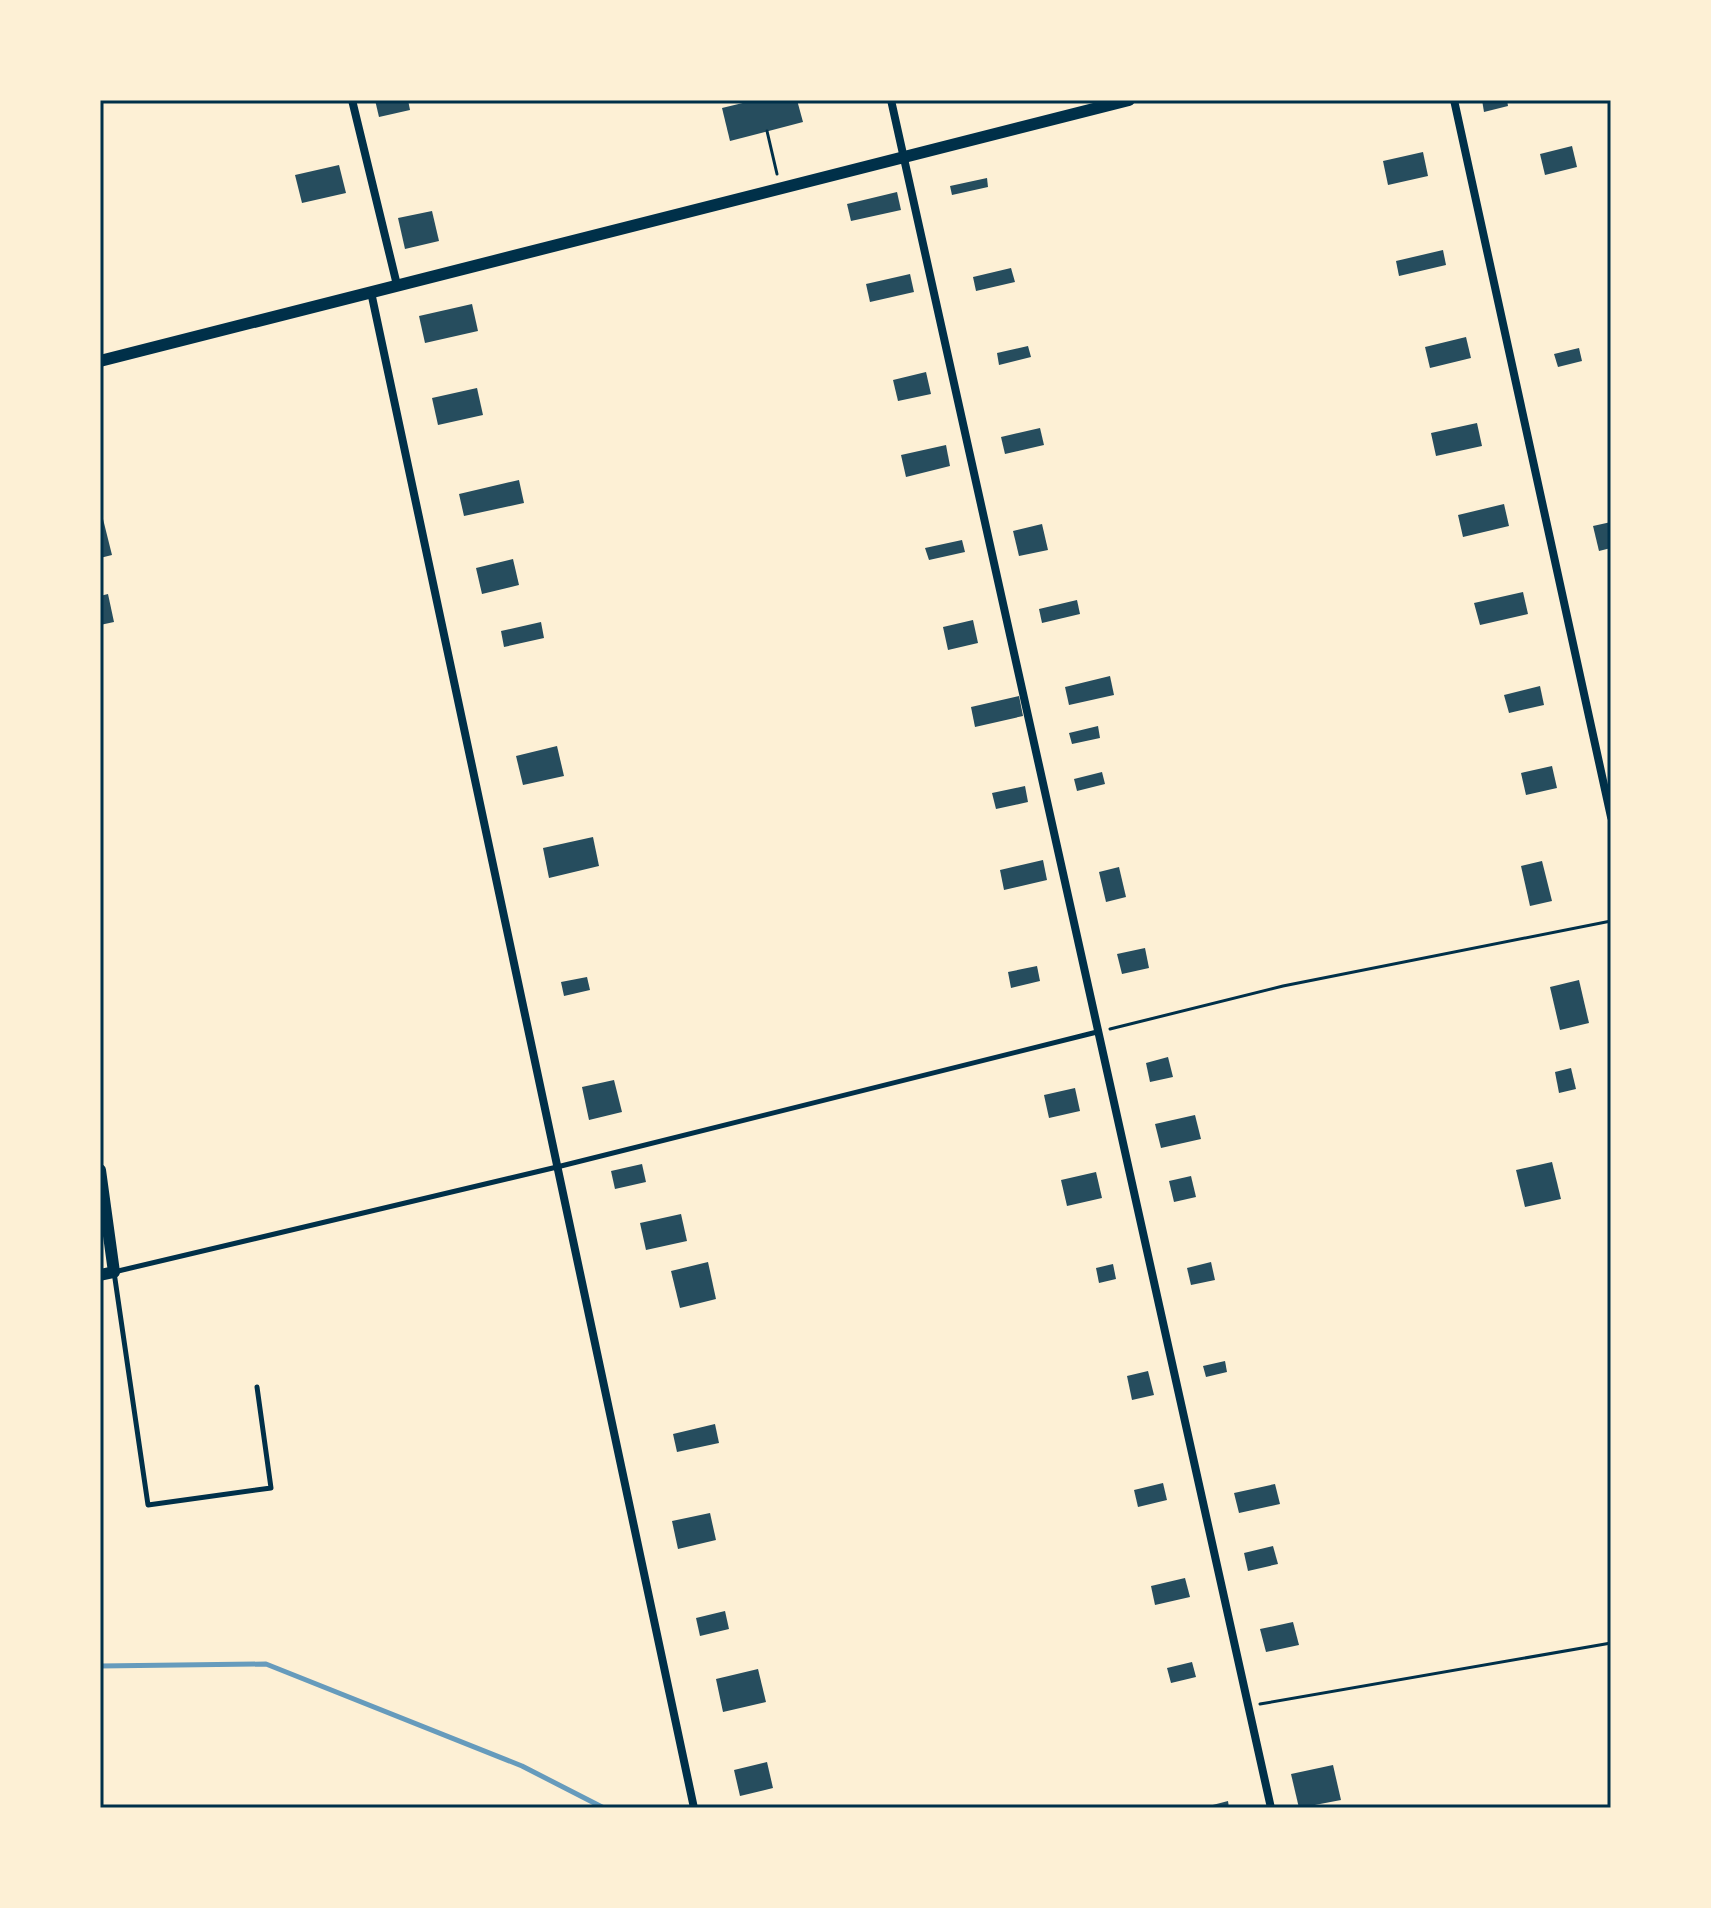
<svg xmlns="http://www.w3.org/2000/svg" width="1711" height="1908" viewBox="0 0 1711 1908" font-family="Roboto,sans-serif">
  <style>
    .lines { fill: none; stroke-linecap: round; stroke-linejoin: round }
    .stream { stroke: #669bbc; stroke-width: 5 }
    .building { fill: #264d5e }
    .path { stroke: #003049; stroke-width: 3 }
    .service { stroke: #003049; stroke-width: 5 }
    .minor { stroke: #003049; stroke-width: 8 }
    .tertiary { stroke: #003049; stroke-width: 12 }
    .neatline { fill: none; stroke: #003049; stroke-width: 3 }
  </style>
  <rect width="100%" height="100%" fill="#fdf0d5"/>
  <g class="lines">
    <polyline class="stream" points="100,1666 266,1664 522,1766 604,1808"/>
  </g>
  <g class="building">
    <polygon points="375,100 408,100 410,110 379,117"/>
    <polygon points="755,100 797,100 803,122 730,141 722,108"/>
    <polygon points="1482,100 1507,100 1508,106 1484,112"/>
    <polygon points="1572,146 1577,167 1545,175 1540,154"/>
    <polygon points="1423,152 1428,176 1388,185 1383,161"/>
    <polygon points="339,165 346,193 302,203 295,175"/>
    <polygon points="987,178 988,187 952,195 950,186"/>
    <polygon points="897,192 901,210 851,221 847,204"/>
    <polygon points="432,211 439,241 405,249 398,218"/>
    <polygon points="1443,250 1446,265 1399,276 1396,261"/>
    <polygon points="1011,268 1015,282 976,291 973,277"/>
    <polygon points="910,274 914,292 870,302 866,284"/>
    <polygon points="472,304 478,331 425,343 419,316"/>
    <polygon points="1466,337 1471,358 1430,368 1425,347"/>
    <polygon points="1028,346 1031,357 999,365 997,353"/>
    <polygon points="1579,348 1582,361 1558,367 1554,354"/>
    <polygon points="926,372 931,394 898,401 893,380"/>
    <polygon points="477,388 483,415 438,425 432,398"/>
    <polygon points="1477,423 1482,446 1436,456 1431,433"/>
    <polygon points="1040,428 1044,445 1005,454 1001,437"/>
    <polygon points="946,445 950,466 906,477 901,455"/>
    <polygon points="519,480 524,503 464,516 459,494"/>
    <polygon points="1504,504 1509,526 1463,537 1458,515"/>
    <polygon points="100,507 112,555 100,558"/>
    <polygon points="1611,522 1611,548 1599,551 1593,526"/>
    <polygon points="1042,524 1048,550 1019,556 1013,531"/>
    <polygon points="962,540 965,552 929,560 925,548"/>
    <polygon points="513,559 519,585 482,594 476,568"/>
    <polygon points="1523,592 1528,614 1480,625 1474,603"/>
    <polygon points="108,594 114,622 100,625 100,596"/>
    <polygon points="1077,600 1080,614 1042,623 1039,609"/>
    <polygon points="973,620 978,643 948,650 943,627"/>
    <polygon points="541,622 544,638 504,647 501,631"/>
    <polygon points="1110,676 1114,695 1069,705 1065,687"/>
    <polygon points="1540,686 1544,705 1509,713 1504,695"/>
    <polygon points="1019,696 1023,716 975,727 971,707"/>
    <polygon points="1098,726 1100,738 1072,744 1069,733"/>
    <polygon points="557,746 564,776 523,785 516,756"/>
    <polygon points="1552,766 1557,788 1526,795 1521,773"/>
    <polygon points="1102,772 1105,784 1077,791 1074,779"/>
    <polygon points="1025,786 1028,802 996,809 992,793"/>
    <polygon points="593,837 599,866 549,878 543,848"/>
    <polygon points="1043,860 1047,880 1004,890 1000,870"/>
    <polygon points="1542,861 1552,901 1530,906 1521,866"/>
    <polygon points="1119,867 1126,897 1106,902 1099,872"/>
    <polygon points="1145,948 1149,968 1122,974 1117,954"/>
    <polygon points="1037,966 1040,981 1011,988 1008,972"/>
    <polygon points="587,977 590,990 564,996 561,982"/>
    <polygon points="1579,980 1589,1023 1560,1030 1550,987"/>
    <polygon points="1168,1057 1173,1077 1150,1082 1146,1063"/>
    <polygon points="1571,1068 1576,1089 1559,1093 1555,1072"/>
    <polygon points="614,1080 622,1112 589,1120 582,1087"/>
    <polygon points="1075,1088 1080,1111 1049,1118 1044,1095"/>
    <polygon points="1195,1115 1201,1139 1161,1148 1155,1124"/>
    <polygon points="1552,1162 1561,1199 1525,1207 1516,1170"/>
    <polygon points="642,1164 646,1182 615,1189 611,1171"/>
    <polygon points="1096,1172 1102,1198 1067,1206 1061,1180"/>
    <polygon points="1191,1176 1196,1197 1174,1202 1169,1181"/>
    <polygon points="681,1214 687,1241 646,1250 640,1223"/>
    <polygon points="708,1262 716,1299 680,1308 671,1271"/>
    <polygon points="1211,1262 1215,1280 1191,1285 1187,1268"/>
    <polygon points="1113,1264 1116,1279 1099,1283 1096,1268"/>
    <polygon points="1225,1361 1227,1372 1206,1377 1203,1366"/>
    <polygon points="1148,1371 1154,1395 1132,1400 1127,1376"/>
    <polygon points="715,1424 719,1443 677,1452 673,1434"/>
    <polygon points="1163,1483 1167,1500 1138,1507 1134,1490"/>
    <polygon points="1275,1484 1280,1504 1239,1513 1234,1493"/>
    <polygon points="710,1513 716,1540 678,1549 672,1521"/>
    <polygon points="1273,1546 1278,1564 1248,1571 1244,1553"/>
    <polygon points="1185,1578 1190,1597 1155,1605 1151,1586"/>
    <polygon points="725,1611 729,1629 700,1636 696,1618"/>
    <polygon points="1293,1622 1299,1645 1266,1652 1260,1629"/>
    <polygon points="1192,1662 1196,1677 1171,1683 1167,1668"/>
    <polygon points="758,1669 766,1702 723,1712 716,1679"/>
    <polygon points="767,1762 773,1788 740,1796 734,1770"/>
    <polygon points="1333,1765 1341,1800 1299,1808 1291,1774"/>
    <polygon points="1228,1801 1229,1808 1205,1808 1205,1807"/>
  </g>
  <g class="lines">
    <g class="path">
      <polyline points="767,131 777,174"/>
      <polyline points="1110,1029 1283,986 1611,921"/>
      <polyline points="1260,1704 1611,1643"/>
    </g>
    <polyline class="service" points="257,1387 271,1488 148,1505 114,1272 557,1167 1097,1032"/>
    <g class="minor">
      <polyline points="352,100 397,285"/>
      <polyline points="891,100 1271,1808"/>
      <polyline points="1454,100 1611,817"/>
      <polyline points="371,292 694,1808"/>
    </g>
    <g class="tertiary">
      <polyline points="100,361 1129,100"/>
      <polyline points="100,1170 114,1272 100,1275"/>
    </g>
  </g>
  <rect width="1711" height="1908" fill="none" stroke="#fdf0d5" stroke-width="204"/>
  <rect x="102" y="102" width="1507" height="1704" class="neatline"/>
</svg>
